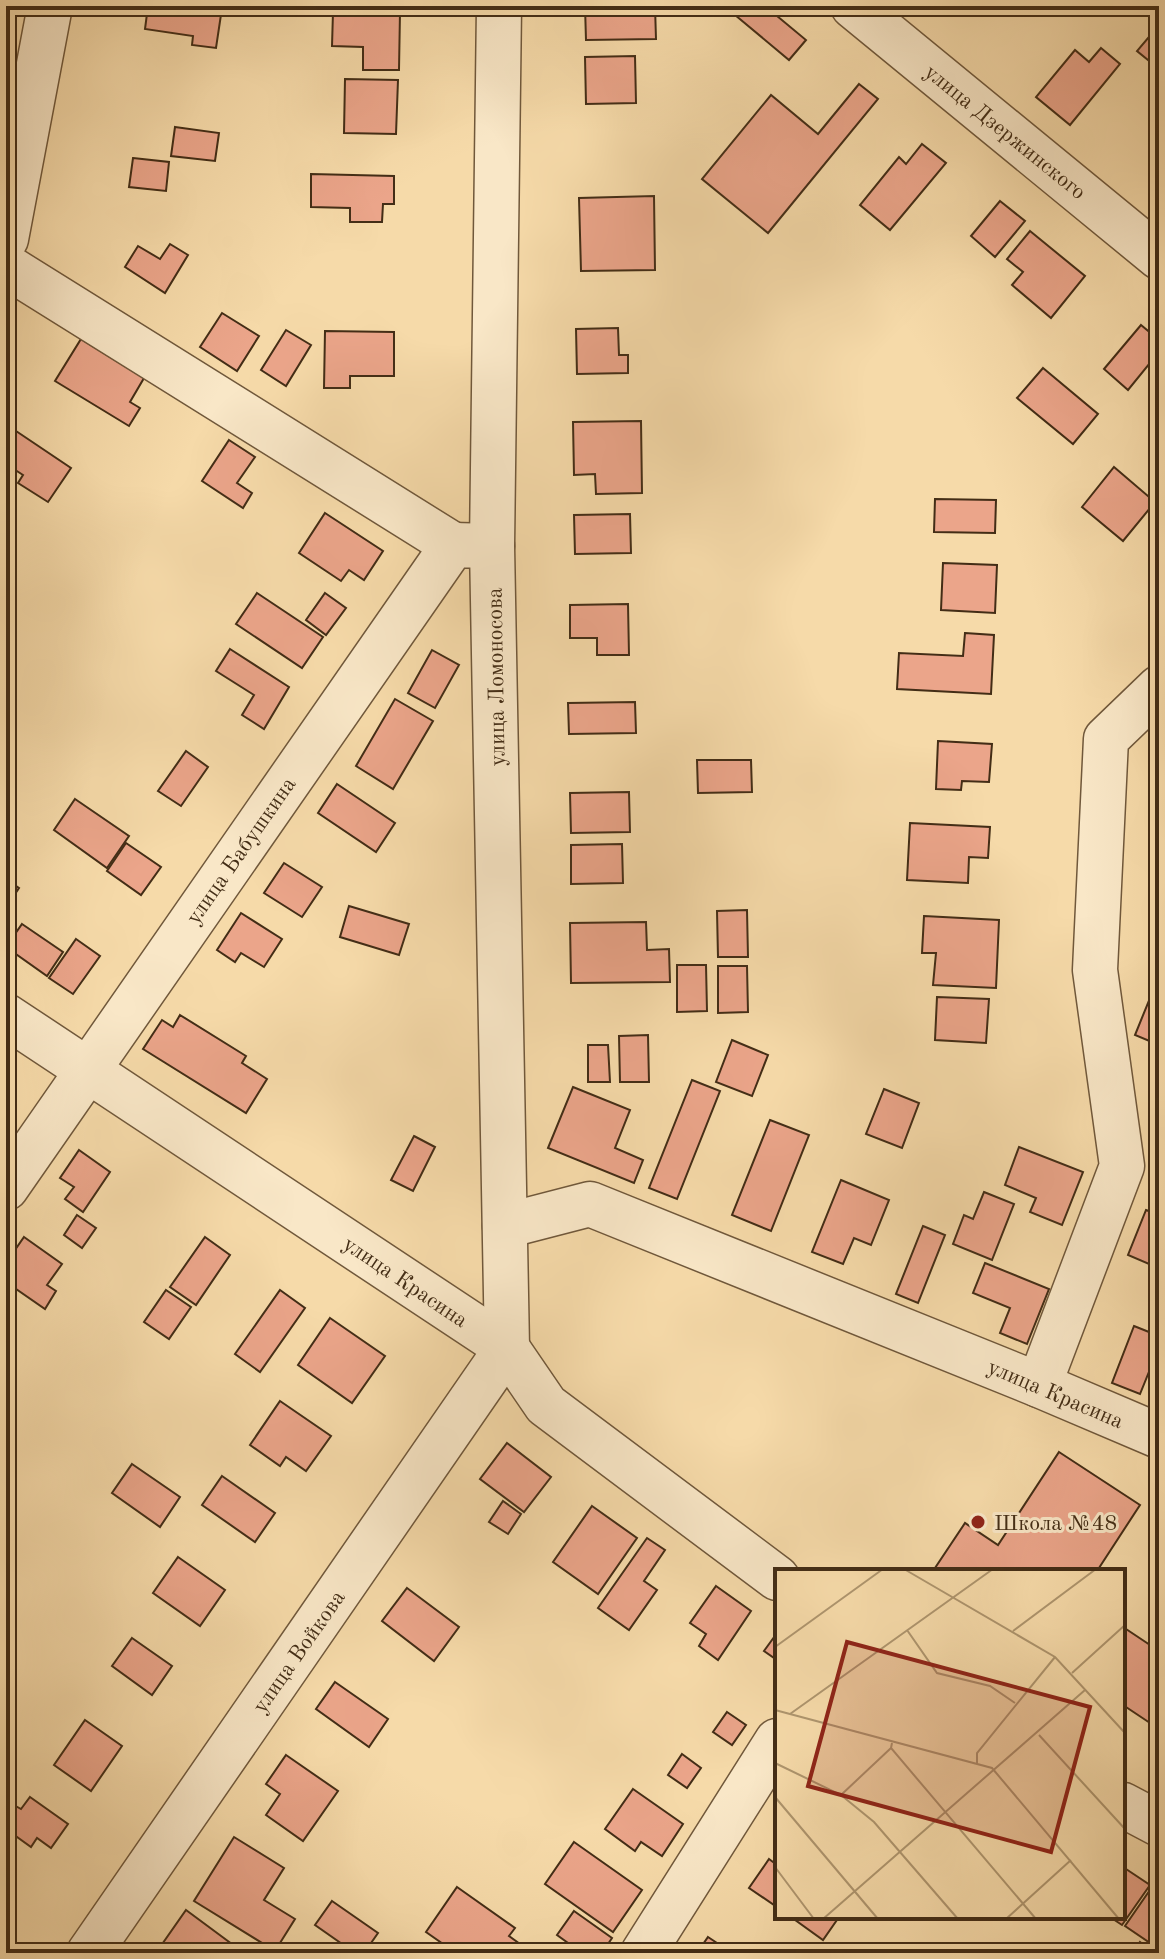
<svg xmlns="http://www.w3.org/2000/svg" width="1165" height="1959" viewBox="0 0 1165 1959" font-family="'Old Standard TT',serif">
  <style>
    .building { fill: #eba58a; stroke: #432d16; stroke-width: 2 }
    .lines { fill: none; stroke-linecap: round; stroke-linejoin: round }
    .minor-casing { stroke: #70583b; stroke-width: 47 }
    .minor { stroke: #f9e7c7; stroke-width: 44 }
    .poi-dot { fill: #8f2418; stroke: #f9e7c7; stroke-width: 3 }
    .labels { text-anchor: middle; stroke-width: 6; stroke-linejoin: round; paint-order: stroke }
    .street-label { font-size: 22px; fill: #432d16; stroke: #f9e7c7 }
    .poi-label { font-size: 22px; fill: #432d16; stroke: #f9e7c7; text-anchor: start }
    .inset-road { fill: none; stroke: #ae956e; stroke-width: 2 }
    .view { fill: #8f2418; fill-opacity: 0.15; stroke: #8f2418; stroke-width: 4 }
    .inset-edge { fill: none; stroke: #432d16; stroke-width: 4 }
  </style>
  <rect width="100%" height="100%" fill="#f6daa9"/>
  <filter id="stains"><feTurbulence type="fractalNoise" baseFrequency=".0025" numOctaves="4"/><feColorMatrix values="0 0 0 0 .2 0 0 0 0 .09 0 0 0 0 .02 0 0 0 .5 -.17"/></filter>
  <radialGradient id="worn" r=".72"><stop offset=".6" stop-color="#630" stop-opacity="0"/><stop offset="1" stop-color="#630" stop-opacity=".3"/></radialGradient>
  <g class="building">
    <polygon points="148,6 222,8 216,48 192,45 193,36 145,29"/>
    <polygon points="585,6 655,6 656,39 586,40"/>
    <polygon points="733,6 765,6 806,40 789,60 729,10"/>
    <polygon points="333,12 400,12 399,70 363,70 363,47 332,46"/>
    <polygon points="1159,25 1159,69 1137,51"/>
    <polygon points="1101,48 1120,64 1070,125 1036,97 1075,50 1089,62"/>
    <polygon points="635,56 636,103 586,104 585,57"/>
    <polygon points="345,79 398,80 396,134 344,133"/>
    <polygon points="859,84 878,99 768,233 702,179 771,95 818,134"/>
    <polygon points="175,127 219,133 215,161 171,156"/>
    <polygon points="922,144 946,163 890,230 860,205 899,157 906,164"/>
    <polygon points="133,158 169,162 166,191 129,187"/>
    <polygon points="311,174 394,176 394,204 383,204 382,222 350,222 350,208 311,207"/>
    <polygon points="654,196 655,270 581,271 579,198"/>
    <polygon points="1000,201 1025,221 995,257 971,236"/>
    <polygon points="1030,231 1085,276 1051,318 1012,285 1023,272 1007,259"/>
    <polygon points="170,244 188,255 165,293 125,267 138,246 160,259"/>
    <polygon points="222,313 259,336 237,371 200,347"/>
    <polygon points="1141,325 1159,340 1159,352 1128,390 1104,369"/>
    <polygon points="618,328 619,355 628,355 628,373 577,374 576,329"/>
    <polygon points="286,330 311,345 286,386 261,370"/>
    <polygon points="325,331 394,332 394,376 350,376 350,388 324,388"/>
    <polygon points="81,339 144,378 130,402 140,408 129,426 55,381"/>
    <polygon points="1043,368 1098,414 1073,444 1017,398"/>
    <polygon points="641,421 642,493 596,494 595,474 574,475 573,422"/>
    <polygon points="16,431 71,468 48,502 18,483 23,475 6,464 6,446"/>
    <polygon points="229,440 255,457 237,483 252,493 243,508 202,481"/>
    <polygon points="1114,467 1155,502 1123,541 1082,507"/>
    <polygon points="935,499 996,500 995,533 934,532"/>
    <polygon points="325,513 383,551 364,580 349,570 341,581 299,553"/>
    <polygon points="630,514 631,553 575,554 574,515"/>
    <polygon points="943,563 997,565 995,613 941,610"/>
    <polygon points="257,593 323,637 302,668 236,624"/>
    <polygon points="325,593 346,608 326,635 306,620"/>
    <polygon points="628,604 629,655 597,655 597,638 570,638 570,605"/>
    <polygon points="965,633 994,635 991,694 897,689 899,653 963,656"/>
    <polygon points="230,649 289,687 264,729 242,715 254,695 216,671"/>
    <polygon points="432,650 459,665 435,708 408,693"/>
    <polygon points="395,699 433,721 393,789 356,766"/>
    <polygon points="635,702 636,733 569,734 568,703"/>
    <polygon points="938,741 992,744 989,782 962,781 961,790 936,789"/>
    <polygon points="186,751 208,767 181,806 158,791"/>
    <polygon points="697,760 751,760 752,792 698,793"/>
    <polygon points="337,784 395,823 376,852 318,813"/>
    <polygon points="629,792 630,832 571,833 570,793"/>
    <polygon points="75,799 129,836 107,868 54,830"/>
    <polygon points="910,823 990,827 988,858 969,857 968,883 907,880"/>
    <polygon points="126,843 161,867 141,895 107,871"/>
    <polygon points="622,844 623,883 571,884 571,845"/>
    <polygon points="284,863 322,887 302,917 264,893"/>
    <polygon points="6,879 19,888 6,908"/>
    <polygon points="349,906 409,924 399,955 340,937"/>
    <polygon points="747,910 748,957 718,957 717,911"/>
    <polygon points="241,913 282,939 264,967 241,953 235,962 217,950"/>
    <polygon points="924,916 999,920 996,988 933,985 936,953 922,953"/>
    <polygon points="646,922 647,950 669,949 670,982 571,983 570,923"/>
    <polygon points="22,924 63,952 47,976 6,947"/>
    <polygon points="76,939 100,956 73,994 49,978"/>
    <polygon points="677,965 706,965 707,1011 677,1012"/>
    <polygon points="718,966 747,966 748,1012 718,1013"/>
    <polygon points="937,997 989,999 986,1043 935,1040"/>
    <polygon points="1150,998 1159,1002 1159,1045 1135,1035"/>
    <polygon points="180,1015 246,1056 242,1063 267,1079 246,1113 143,1049 162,1020 173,1027"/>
    <polygon points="648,1035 649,1082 620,1082 619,1036"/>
    <polygon points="732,1040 768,1055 752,1096 716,1082"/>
    <polygon points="588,1045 608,1045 610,1082 588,1082"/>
    <polygon points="692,1080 720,1091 677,1199 649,1188"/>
    <polygon points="573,1087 630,1110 615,1148 643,1160 634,1183 548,1148"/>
    <polygon points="884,1089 919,1103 902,1148 866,1134"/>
    <polygon points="770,1120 809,1135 771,1231 732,1215"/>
    <polygon points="414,1136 435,1147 413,1191 391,1180"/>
    <polygon points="1019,1147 1083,1172 1062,1225 1030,1212 1036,1198 1005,1185"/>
    <polygon points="79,1150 110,1172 83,1212 65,1199 74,1187 60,1178"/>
    <polygon points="841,1180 889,1200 871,1245 854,1238 843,1264 812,1252"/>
    <polygon points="984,1192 1014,1204 992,1260 953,1244 964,1215 973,1219"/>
    <polygon points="1146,1210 1159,1215 1159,1260 1156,1267 1128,1255"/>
    <polygon points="77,1215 96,1228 82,1248 64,1235"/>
    <polygon points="923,1226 945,1235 918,1303 896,1294"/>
    <polygon points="24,1237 62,1264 47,1285 56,1291 45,1309 6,1282 6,1263"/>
    <polygon points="205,1237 230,1255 196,1305 170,1287"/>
    <polygon points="985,1263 1049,1289 1027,1344 1000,1333 1010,1308 973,1293"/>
    <polygon points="166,1290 191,1307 169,1339 144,1322"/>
    <polygon points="280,1290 305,1308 260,1372 235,1354"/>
    <polygon points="330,1318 385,1356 352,1403 298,1365"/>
    <polygon points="1134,1326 1159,1336 1159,1347 1140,1394 1112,1383"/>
    <polygon points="280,1401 331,1436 306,1471 286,1457 280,1466 250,1445"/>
    <polygon points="507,1443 551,1477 524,1512 480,1479"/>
    <polygon points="1059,1452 1140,1505 1097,1571 933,1571 965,1523 998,1545"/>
    <polygon points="132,1464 180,1497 160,1527 112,1493"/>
    <polygon points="222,1476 275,1513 255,1542 202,1505"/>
    <polygon points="503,1501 521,1514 508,1534 489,1522"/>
    <polygon points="592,1506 637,1538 598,1594 553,1562"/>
    <polygon points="647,1538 665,1550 644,1581 657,1590 629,1630 598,1608"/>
    <polygon points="178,1557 225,1590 200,1626 153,1593"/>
    <polygon points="716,1586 751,1611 718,1660 699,1646 706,1634 690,1623"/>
    <polygon points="407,1588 459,1627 434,1661 382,1621"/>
    <polygon points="1123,1627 1159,1651 1159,1729 1123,1705"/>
    <polygon points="777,1633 777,1660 764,1651"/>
    <polygon points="132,1638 172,1666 152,1695 112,1666"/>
    <polygon points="335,1682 388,1719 369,1747 316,1709"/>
    <polygon points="727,1712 746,1725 732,1745 713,1732"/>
    <polygon points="85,1720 122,1746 91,1791 54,1765"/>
    <polygon points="682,1754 701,1768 687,1788 668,1775"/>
    <polygon points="286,1755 338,1791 303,1841 266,1815 280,1794 266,1784"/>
    <polygon points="633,1789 683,1824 662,1856 641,1842 635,1851 605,1829"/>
    <polygon points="30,1797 68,1824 51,1848 37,1838 31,1847 6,1829 6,1813 12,1804 21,1809"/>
    <polygon points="234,1837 284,1868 264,1900 295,1919 275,1951 194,1901"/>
    <polygon points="574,1842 642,1890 613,1932 545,1884"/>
    <polygon points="769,1859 777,1865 777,1907 749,1888"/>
    <polygon points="1123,1867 1150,1885 1122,1925 1110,1917 1123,1917"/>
    <polygon points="457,1887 515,1928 509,1936 520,1944 514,1953 456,1953 426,1932"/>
    <polygon points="1152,1887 1159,1891 1159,1949 1125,1926"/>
    <polygon points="332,1901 378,1933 364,1953 355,1953 315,1925"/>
    <polygon points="186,1910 244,1953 162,1953 158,1950"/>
    <polygon points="574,1911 612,1938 602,1953 582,1953 557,1935"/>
    <polygon points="791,1917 839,1917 823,1940"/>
    <polygon points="708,1937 732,1953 697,1953"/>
    <polygon points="1140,1942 1156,1953 1132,1953"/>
  </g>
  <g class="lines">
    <defs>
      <g id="minor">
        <polyline points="853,6 1159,257"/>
        <polyline points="6,239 50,6"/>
        <polyline points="6,266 453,545"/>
        <polyline points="6,1016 507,1348 546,1405 777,1578"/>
        <polyline points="6,1188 453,545 492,546"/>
        <polyline points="505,1226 590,1204 1039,1385 1159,1436"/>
        <polyline points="1039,1385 1122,1166 1095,970 1106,739 1159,688"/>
        <polyline points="1123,1805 1159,1824"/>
        <polyline points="89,1953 507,1348 492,546 499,6"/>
        <polyline points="643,1953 777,1741"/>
      </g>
    </defs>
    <use href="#minor" class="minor-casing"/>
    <use href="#minor" class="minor"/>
  </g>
  <circle class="poi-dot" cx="978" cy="1522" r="8"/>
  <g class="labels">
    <g class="street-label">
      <text transform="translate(1006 131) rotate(39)" y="8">улица Дзержинского</text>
      <text transform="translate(495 677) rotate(-91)" y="8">улица Ломоносова</text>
      <text transform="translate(240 850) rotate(-55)" y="8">улица Бабушкина</text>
      <text transform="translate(406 1281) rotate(34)" y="8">улица Красина</text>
      <text transform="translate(1056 1393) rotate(23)" y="8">улица Красина</text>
      <text transform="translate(298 1651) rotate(-55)" y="8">улица Войкова</text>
    </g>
    <g class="poi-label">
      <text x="994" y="1530">Школа №48</text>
    </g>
  </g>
  <g transform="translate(775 1569)">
    <rect width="350" height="350" fill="#f6daa9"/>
    <path class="inset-road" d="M129 0 280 88 350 164M132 61 162 104 215 117 240 134M238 62 321 0M0 78 108 0M297 104 350 56M0 141 217 199 344 350M15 145 218 0M264 166 350 260M117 174 116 179 261 350M0 194 66 226 99 253 183 350M202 195V184L280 88M66 226 116 179M0 228 103 350M0 298 39 350M48 350 310 121M231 350 296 291"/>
    <path class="view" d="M72 73 315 138 276 283 33 217Z"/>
    <rect width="350" height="350" class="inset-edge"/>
  </g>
  <rect width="1165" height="1959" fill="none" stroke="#f6daa9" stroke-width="32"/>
  <rect x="8" y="8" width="1149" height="1943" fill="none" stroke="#432d16" stroke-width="4"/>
  <rect x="16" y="16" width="1133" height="1927" fill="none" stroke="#432d16" stroke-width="2"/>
  <rect width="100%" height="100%" filter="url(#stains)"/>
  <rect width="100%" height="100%" fill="url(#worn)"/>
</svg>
